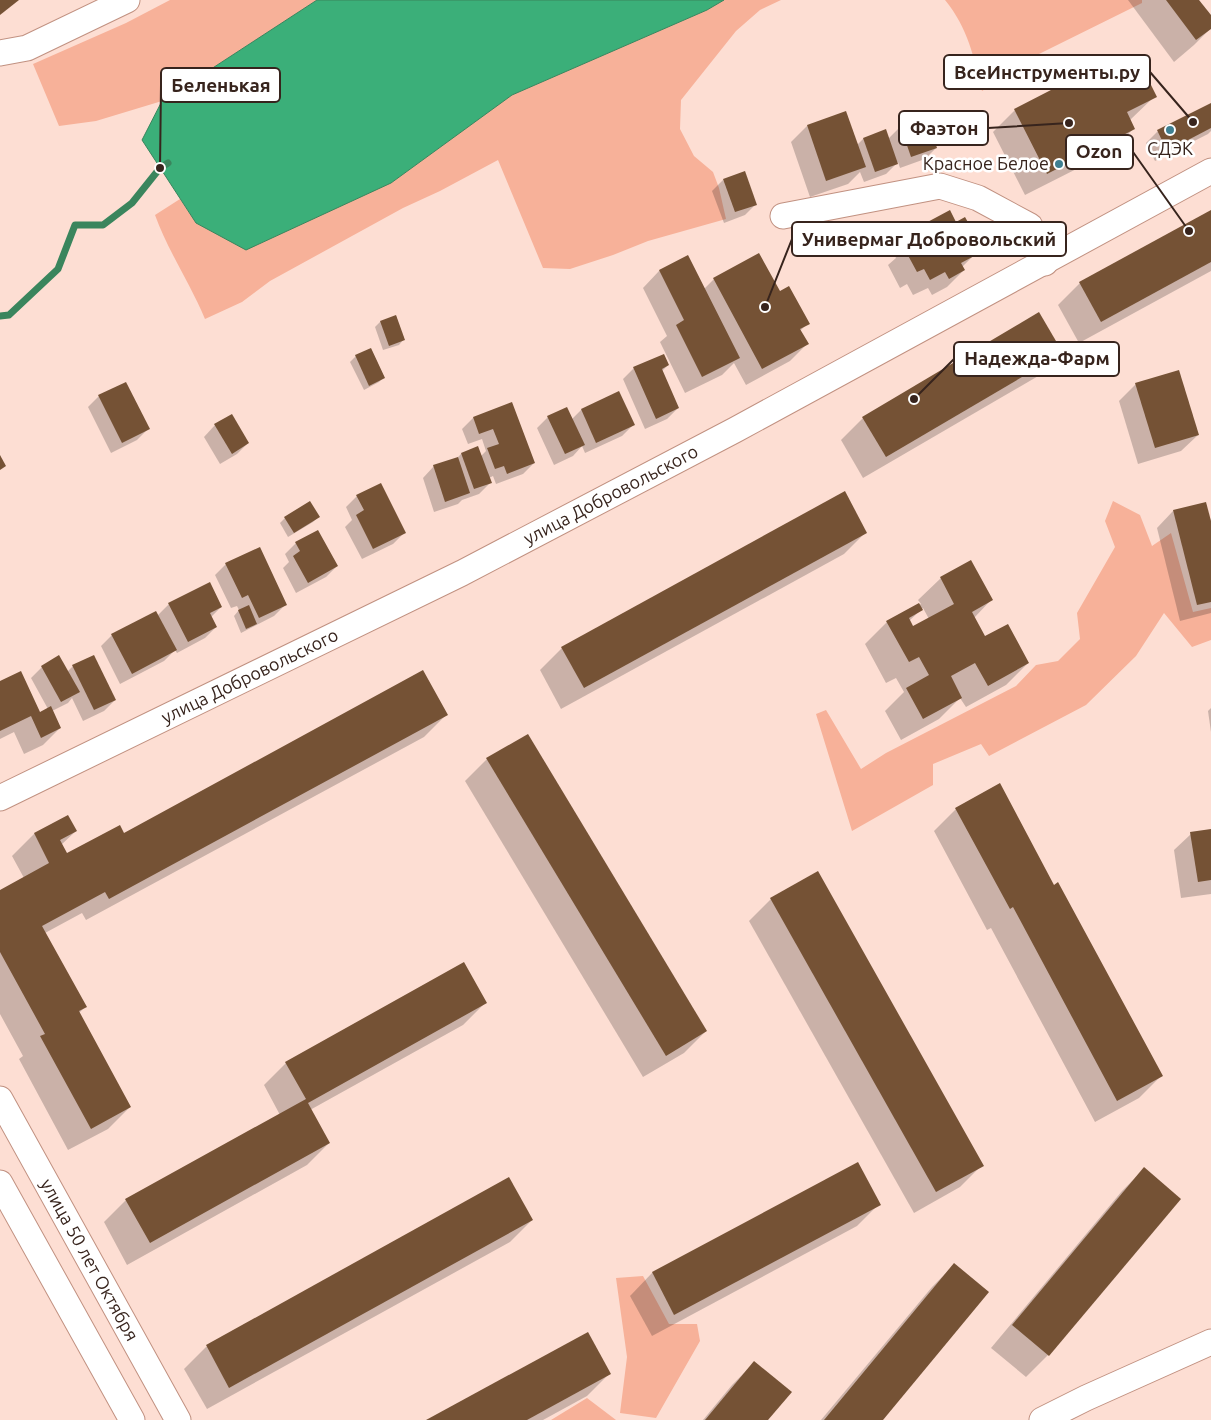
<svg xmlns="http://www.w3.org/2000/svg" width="1211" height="1420" viewBox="0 0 1211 1420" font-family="Ubuntu,sans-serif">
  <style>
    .green { fill: #f7b199 }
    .water { fill: #3baf79; stroke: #3a855d }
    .shadow { fill: #0003; fill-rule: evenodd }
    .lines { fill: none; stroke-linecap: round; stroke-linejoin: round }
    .stream { stroke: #3a855d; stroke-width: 7 }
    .building { fill: #755235 }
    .minor-casing { stroke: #c19181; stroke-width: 27 }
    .minor { stroke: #fff; stroke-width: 25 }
    .poi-dot { fill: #3e7f91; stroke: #fff; stroke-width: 2 }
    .labels { text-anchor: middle; stroke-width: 5; stroke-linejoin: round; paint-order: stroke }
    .poi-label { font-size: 18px; fill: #37241d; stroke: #fff }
    .street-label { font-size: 18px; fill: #37241d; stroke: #fff }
    .leader { fill: none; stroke: #37241d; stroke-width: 2 }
    .callout-dot { fill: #37241d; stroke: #fff; stroke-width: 2 }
    .callout { fill: #fff; stroke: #37241d; stroke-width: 2 }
    .callout-label { font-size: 19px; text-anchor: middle; font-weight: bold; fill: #37241d }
  </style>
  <rect width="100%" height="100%" fill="#fdded3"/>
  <g class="green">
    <polygon points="170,0 317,0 162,101 96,121 59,126 33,64 126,23"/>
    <path d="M724 0H781L760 10 736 31 681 100 680 129 694 156 713 172 719 188 726 219 648 241 613 255 570 269 543 268 498 160 440 191 403 208 270 281 242 302 205 319C190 283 168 251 155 215L180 199 196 223 391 183 512 95 707 10Z"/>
    <path d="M945 0H1142V3L1039 54 982 91C974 57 968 28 945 0Z"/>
    <polygon points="1113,501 1140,515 1152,546 1171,533 1193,612 1211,608 1211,640 1192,647 1164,613 1136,656 1086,705 989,756 981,744 933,764 933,785 852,831 816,714 826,710 861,769 886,753 1016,686 1036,665 1058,661 1080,639 1077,613 1115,547 1105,521"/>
    <polygon points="643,1276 669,1324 697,1324 700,1341 656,1418 620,1413 627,1357 616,1278"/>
    <polygon points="587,1398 616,1420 550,1420 551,1420"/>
  </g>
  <polygon class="water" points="317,0 724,0 707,10 512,95 391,183 246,250 196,223 142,140 162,101"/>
  <g class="shadow">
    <polygon points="1128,0 1198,0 1211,17 1211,28 1194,45 1174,62"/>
    <polygon points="1126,77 1155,96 1130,120 1134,128 1112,151 1025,195 993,132 1015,110"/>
    <polygon points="1211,104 1211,131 1208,134 1155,161 1146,143 1157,132"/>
    <polygon points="925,118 936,148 925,159 900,168 898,162 886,174 864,182 860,172 848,184 810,197 791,142 807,126 857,145 863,139 885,131 888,139 900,127"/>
    <polygon points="723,180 756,204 745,215 724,223 712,191"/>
    <polygon points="1211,211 1211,271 1079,343 1058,305 1080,283"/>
    <polygon points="908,234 976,240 970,246 974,255 962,267 964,270 947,287 932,295 928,288 913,295 907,284 900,288 888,265 896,258 892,250"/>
    <polygon points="688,257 704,289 714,279 779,293 808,323 800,331 807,344 790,361 746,385 734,363 722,375 685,393 660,342 667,336 643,288 659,271"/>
    <polygon points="396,316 404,339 399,345 383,350 375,327 380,322"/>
    <polygon points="371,349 384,377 379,382 364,390 350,362 356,356"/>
    <polygon points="1062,352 1040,375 863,478 841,440 863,418"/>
    <polygon points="668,365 662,371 678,408 667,419 645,429 623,379 634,368"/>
    <polygon points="1136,384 1198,435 1181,451 1138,464 1119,401"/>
    <polygon points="619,393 633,425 622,436 585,453 582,446 573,456 554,465 537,428 548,417 572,419 581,410"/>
    <polygon points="99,396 148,429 137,440 111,453 88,407"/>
    <polygon points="512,404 534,463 523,474 496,484 493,476 489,478 490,483 479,494 462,500 458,504 434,512 423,478 434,466 456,459 461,454 478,448 481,456 486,451 482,439 468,444 462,429 473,418"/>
    <polygon points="215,425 248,443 237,454 220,464 204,437"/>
    <polygon points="357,496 404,533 393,544 362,559 345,527 352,520 346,507"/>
    <polygon points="1173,511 1211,526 1211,613 1180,621 1157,528"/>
    <polygon points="318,517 313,522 288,537 280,523 285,518"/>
    <polygon points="866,532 844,554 561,709 540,670 562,648"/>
    <polygon points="296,543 337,566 326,577 296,593 283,568 289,562 285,554"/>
    <polygon points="226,564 285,605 274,616 241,633 234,616 239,610 237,606 231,608 215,575"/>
    <path d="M941 578 991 600 974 618 985 638 1028 663 1006 685 966 707 960 698 939 719 901 740 885 711 904 692 896 678 886 683 865 644 887 622 921 604 918 600ZM923 608 929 619 913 628 909 621Z"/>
    <polygon points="209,584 221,607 211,617 216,627 205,638 177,653 175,650 164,661 120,684 101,646 112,635 157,616 169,604"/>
    <polygon points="73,666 115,700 104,711 83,721 72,698 68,703 52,711 60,728 43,745 24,754 14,732 0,739 0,682 39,713 48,709 31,678 42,667 67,672"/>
    <polygon points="1211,708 1211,732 1208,711"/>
    <polygon points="446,715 424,737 86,920 82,913 45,933 85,1007 79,1013 130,1107 108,1129 68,1150 19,1059 23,1056 0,1014 0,891 24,878 12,856 34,834 68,817 76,831 61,845 67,855"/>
    <polygon points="487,759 706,1031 684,1053 643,1077 465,781"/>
    <polygon points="956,809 1054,886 1161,1076 1139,1098 1095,1122 991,928 987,930 934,831"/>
    <polygon points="1211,830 1211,894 1181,898 1174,850 1191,834"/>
    <polygon points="771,899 982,1165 960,1187 914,1213 749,921"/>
    <polygon points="485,1003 463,1025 310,1110 329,1143 307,1165 127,1265 104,1222 126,1200 280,1115 264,1085 286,1063"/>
    <polygon points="857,1164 879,1204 857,1226 652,1336 630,1296 652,1273"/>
    <polygon points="1144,1169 1048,1355 1026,1377 991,1348 1122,1191"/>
    <polygon points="509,1179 532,1220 510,1242 207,1409 184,1369 206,1347"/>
    <polygon points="954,1265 882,1420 821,1420 932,1287"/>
    <polygon points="754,1363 767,1420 703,1420 732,1385"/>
    <polygon points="609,1374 587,1396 543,1420 429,1420"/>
  </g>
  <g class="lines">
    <polyline class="stream" points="0,316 9,315 58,269 75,225 103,225 132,203 160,168 168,163"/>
  </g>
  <g class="building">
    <polygon points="0,0 19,0 0,15"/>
    <polygon points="1166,0 1199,0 1211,15 1211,29 1196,40"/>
    <polygon points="1117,56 1126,75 1142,67 1157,97 1127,112 1135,129 1047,174 1014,109"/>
    <polygon points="1211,103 1211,128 1167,151 1157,130"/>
    <polygon points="846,111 866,167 826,181 807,125"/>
    <polygon points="926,116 937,148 911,157 900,125"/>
    <polygon points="886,129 898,164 875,172 863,138"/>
    <polygon points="745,171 757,205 735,212 723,179"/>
    <polygon points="950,210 956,222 965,217 978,240 970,244 976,255 961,263 965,270 949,279 945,272 930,280 924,269 917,272 904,248 913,243 907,233"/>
    <polygon points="1211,210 1211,262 1101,322 1079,282"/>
    <polygon points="759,253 780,291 789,286 810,324 800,329 809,344 762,369 713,278"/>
    <polygon points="688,255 740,358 702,377 676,325 684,320 659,270"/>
    <polygon points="1039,312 1063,353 886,457 862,417"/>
    <polygon points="396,315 405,340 389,346 380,321"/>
    <polygon points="371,348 385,378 369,386 355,355"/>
    <polygon points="664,354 669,365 662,369 679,408 656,419 633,367"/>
    <polygon points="1179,370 1199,435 1155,448 1135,383"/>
    <polygon points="126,382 150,429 122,443 98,395"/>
    <polygon points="619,391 635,425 596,443 581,409"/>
    <polygon points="512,402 535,463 507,474 504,466 495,469 487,448 499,444 493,429 479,434 473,417"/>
    <polygon points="567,407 585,445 565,454 547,416"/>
    <polygon points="232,414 249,443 232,454 214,424"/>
    <polygon points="478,446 492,483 474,489 461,453"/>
    <polygon points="0,455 6,466 0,470"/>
    <polygon points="458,457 470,493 445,502 433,465"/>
    <polygon points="381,483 406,533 373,549 356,515 364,510 356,495"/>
    <polygon points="845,491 867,533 584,688 561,647"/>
    <polygon points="310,501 320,517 294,533 284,517"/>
    <polygon points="1206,502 1211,521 1211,602 1197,605 1173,510"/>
    <polygon points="318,530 338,566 308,583 293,556 300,551 295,542"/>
    <polygon points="260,547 287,605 259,618 248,595 242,598 225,563"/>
    <polygon points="971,560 993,600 972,612 985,636 1008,624 1029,663 988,686 975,663 951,676 962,698 923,719 906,688 929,675 919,657 909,662 886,621 919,603 923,610 909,618 913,626 954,604 940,577"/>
    <polygon points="210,582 222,607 210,613 217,627 188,642 168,603"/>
    <polygon points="249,605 257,624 246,629 238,610"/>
    <polygon points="156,611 177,650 132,674 111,634"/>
    <polygon points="59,655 80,692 61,702 41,666"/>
    <polygon points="94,655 116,700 94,710 72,665"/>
    <polygon points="423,670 448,715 109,899 105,892 42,926 87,1007 79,1011 131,1107 91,1129 40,1036 45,1034 0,952 0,890 49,863 34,833 68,815 77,831 60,840 67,853 120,825 124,833"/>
    <polygon points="21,671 40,712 51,706 61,728 41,738 31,716 0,731 0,681"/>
    <polygon points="528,734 707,1031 666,1056 486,758"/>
    <polygon points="1000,783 1054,885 1058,882 1163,1076 1117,1101 1013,907 1010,909 955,808"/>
    <polygon points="1211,829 1211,880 1198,882 1190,832"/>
    <polygon points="818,871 984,1166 936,1192 770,898"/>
    <polygon points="464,962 487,1003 308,1103 330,1143 150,1243 125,1199 306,1099 285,1062"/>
    <polygon points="858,1162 881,1205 674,1315 652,1272"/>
    <polygon points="1144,1167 1181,1199 1049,1356 1012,1325"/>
    <polygon points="509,1177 533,1220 229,1388 206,1345"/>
    <polygon points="954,1263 989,1292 883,1420 824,1420"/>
    <polygon points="588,1332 611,1374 527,1420 426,1420"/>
    <polygon points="754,1361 792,1392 768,1420 705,1420"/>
  </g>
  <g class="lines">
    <defs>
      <g id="minor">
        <polyline points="0,53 27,48 127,0"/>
        <polyline points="783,216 940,186 978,198 1030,226 1045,263"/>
        <path id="s1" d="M0 798 462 573 735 430 1211 171"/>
        <path id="s2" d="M0 1099 178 1420"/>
        <polyline points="0,1183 132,1420"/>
        <polyline points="1042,1420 1086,1398 1211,1342"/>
      </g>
    </defs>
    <use href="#minor" class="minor-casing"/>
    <use href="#minor" class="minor"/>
  </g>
  <g class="poi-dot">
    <circle cx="1170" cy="130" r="5"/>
    <circle cx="1059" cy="164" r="5"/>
  </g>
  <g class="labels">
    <g class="poi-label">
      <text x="1170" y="155">СДЭК</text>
      <text x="1049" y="170" text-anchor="end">Красное Белое</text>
    </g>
    <g class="street-label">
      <text dy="6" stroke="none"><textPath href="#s1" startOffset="682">улица Добровольского</textPath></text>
      <text dy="6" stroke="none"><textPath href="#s1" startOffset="278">улица Добровольского</textPath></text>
      <text dy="6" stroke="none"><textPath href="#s2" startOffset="184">улица 50 лет Октября</textPath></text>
    </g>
  </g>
  <path class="leader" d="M1193 122L1150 72M160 168L161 85M1069 123L988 128M1189 231L1133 152M765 307L792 239M914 399L954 359"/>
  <g class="callout-dot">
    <circle cx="1193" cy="122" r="5"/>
    <circle cx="160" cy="168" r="5"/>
    <circle cx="1069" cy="123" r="5"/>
    <circle cx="1189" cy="231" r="5"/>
    <circle cx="765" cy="307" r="5"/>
    <circle cx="914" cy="399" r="5"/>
  </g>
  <g class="callout">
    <rect x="944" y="55" width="206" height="34" rx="5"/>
    <rect x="161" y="68" width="119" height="34" rx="5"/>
    <rect x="899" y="111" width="89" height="34" rx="5"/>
    <rect x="1066" y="135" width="67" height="34" rx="5"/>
    <rect x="792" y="222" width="274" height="34" rx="5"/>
    <rect x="954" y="342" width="165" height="34" rx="5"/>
  </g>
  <g class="callout-label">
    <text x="1047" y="79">ВсеИнструменты.ру</text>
    <text x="221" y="92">Беленькая</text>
    <text x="944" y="135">Фаэтон</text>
    <text x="1099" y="158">Ozon</text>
    <text x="929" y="246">Универмаг Добровольский</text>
    <text x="1037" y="365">Надежда-Фарм</text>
  </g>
</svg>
